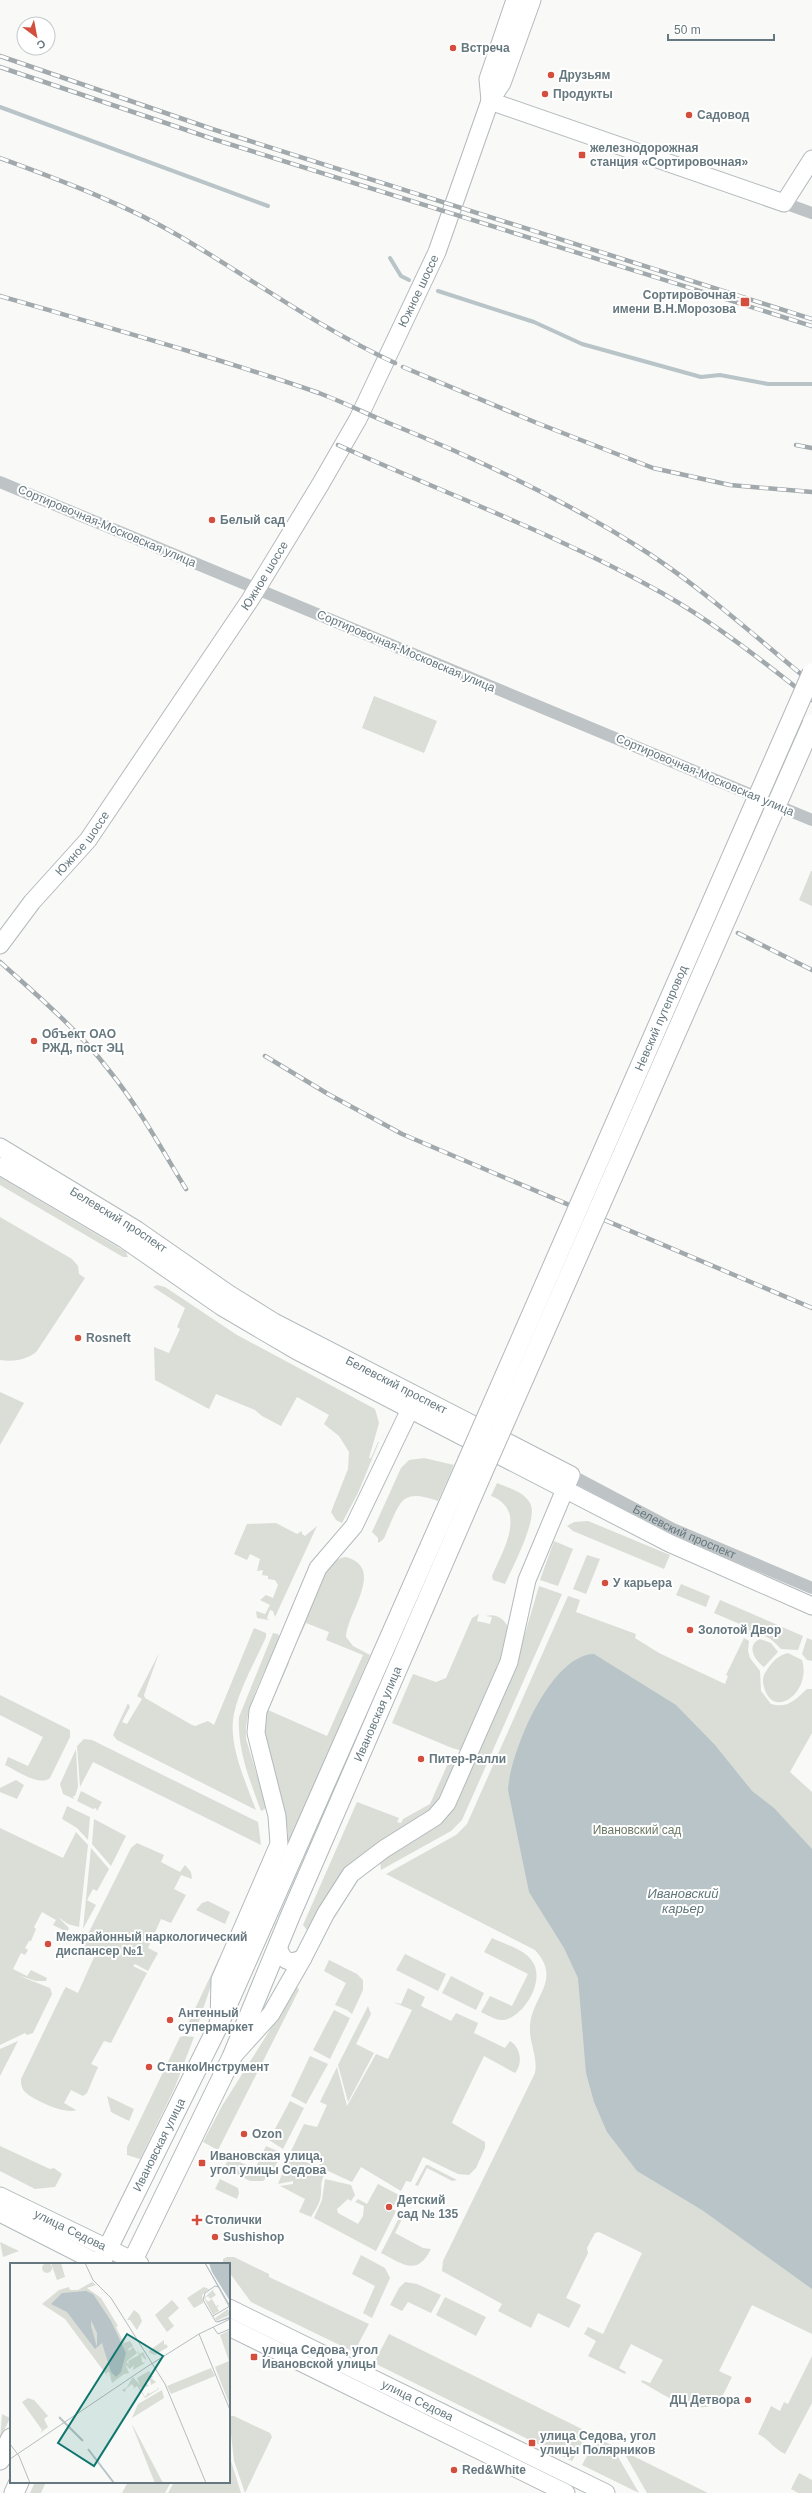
<svg xmlns="http://www.w3.org/2000/svg" width="812" height="2493" viewBox="0 0 812 2493" font-family="Helvetica,sans-serif">
  <style>
    .green { fill: #daded7 }
    .water { fill: #b8c4c7 }
    .lines { fill: none; stroke-linecap: round; stroke-linejoin: round }
    .stream { stroke: #b8c4c7; stroke-width: 4 }
    .secondary-casing { stroke: #b3babd; stroke-width: 19 }
    .primary-casing { stroke: #b2b8bb; stroke-width: 21 }
    .street { stroke: #bec4c6; stroke-width: 12 }
    .secondary { stroke: #fff; stroke-width: 17 }
    .primary { stroke: #fff; stroke-width: 19 }
    .rail-casing { stroke: #a1a9ac; stroke-width: 4.5 }
    .rail { stroke: #fff; stroke-width: 3; stroke-dasharray: 9; stroke-linecap: butt }
    .primary-bridge-casing { stroke: #b2b8bb; stroke-width: 21; stroke-linecap: butt }
    .primary-bridge { stroke: #fff; stroke-width: 19 }
    .poi-dot { fill: #d34e3d; stroke: #fff; stroke-width: 1.5 }
    .labels { text-anchor: middle; stroke-width: 4; stroke-linejoin: round; paint-order: stroke }
    .poi-label { font-size: 12px; font-weight: bold; fill: #66787f; stroke: #fff; text-anchor: start }
    .street-label { font-size: 12px; fill: #66787f; stroke: #fff }
    .park-label { font-size: 12px; fill: #6b7865; stroke: #fff }
    .water-label { font-size: 13px; font-style: italic; fill: #617679; stroke: #fff }
    .inset-river { fill: none; stroke: #b8c4c7; stroke-width: 2 }
    .inset-road { fill: none; stroke: #b5bdc0; stroke-width: 1 }
    .view { fill: #0f766e; fill-opacity: 0.15; stroke: #0f766e; stroke-width: 2 }
    .inset-edge { fill: none; stroke: #66787f; stroke-width: 2 }
  </style>
  <rect width="100%" height="100%" fill="#f9f9f7"/>
  <g class="green">
    <polygon points="374,696 437,721 424,753 362,728"/>
    <polygon points="811,871 812,871 812,906 799,900"/>
    <polygon points="0,1177 126,1252 128,1257 123,1257 0,1185"/>
    <path d="M0 1217 72 1259 78 1266 79 1274 85 1278 37 1351C28 1360 12 1362 0 1360Z"/>
    <polygon points="157,1285 165,1287 237,1335 375,1409 379,1423 369,1458 371,1458 378,1442 379,1442 358,1493 342,1523 336,1520 331,1512 348,1469 349,1452 339,1436 324,1424 329,1415 297,1397 281,1426 262,1416 255,1410 216,1394 209,1409 155,1380 154,1347 169,1353 180,1329 177,1327 185,1308 153,1287"/>
    <polygon points="0,1392 24,1403 0,1445"/>
    <path d="M424 1458 454 1465 438 1501C401 1488 401 1501 387 1531 385 1537 384 1540 378 1543V1538L372 1532 401 1468 409 1460Z"/>
    <path d="M497 1483C509 1488 524 1492 530 1503 539 1518 512 1568 505 1584L493 1580 492 1576C503 1550 528 1510 491 1496Z"/>
    <polygon points="588,1521 670,1555 664,1569 573,1531 567,1526 574,1522"/>
    <polygon points="276,1523 297,1534 302,1531 302,1534 305,1536 317,1526 275,1617 273,1611 270,1610 267,1618 269,1620 257,1618 256,1611 265,1614 270,1605 260,1600 266,1595 273,1598 278,1585 275,1580 268,1579 268,1576 262,1575 263,1570 257,1571 260,1559 250,1554 247,1560 234,1554 247,1524"/>
    <polygon points="554,1541 573,1549 558,1586 540,1580"/>
    <polygon points="587,1555 600,1559 586,1594 573,1589"/>
    <path d="M346 1557C386 1568 347 1612 346 1637L353 1646 370 1655 264 1900 286 1845 288 1833 283 1805 262 1724 286 1661 289 1663 268 1710 327 1736 363 1655 326 1640 329 1632 306 1623 299 1638 297 1637C306 1615 324 1558 346 1557Z"/>
    <polygon points="681,1584 710,1596 706,1607 676,1595"/>
    <polygon points="539,1586 562,1594 462,1820 451,1831 381,1870 380,1862 441,1824 454,1808 514,1671"/>
    <path d="M568 1596 580 1600 576 1612 636 1634 635 1638 659 1653 725 1684 728 1676 726 1675 744 1638 749 1641 748 1651 750 1658 760 1671 761 1691 771 1704C788 1709 796 1699 807 1689H812V1733L790 1772 812 1792V2334L752 2305 719 2371 732 2377C728 2384 724 2396 718 2401 696 2420 661 2392 641 2382L642 2380 650 2383 663 2360 631 2344 619 2368 626 2372 625 2374 588 2356 596 2341 584 2334 588 2327 603 2334 642 2253 599 2232 595 2233 587 2248 588 2253 566 2298 581 2305 569 2328 538 2313 531 2328 498 2311 502 2304 442 2271 443 2261 535 2073C538 2056 529 2043 530 2027 531 1996 563 1981 535 1950L386 1874 456 1835 467 1824Z"/>
    <path d="M720 1600 803 1636 798 1650 781 1649C760 1626 763 1643 747 1633L749 1628 714 1613Z"/>
    <path d="M479 1614 477 1621 490 1624 492 1617 486 1616C496 1613 505 1619 509 1629L501 1661 463 1751 452 1748 392 1723 413 1674 436 1682 446 1678 472 1618Z"/>
    <path d="M254 1628 266 1633V1637C255 1662 236 1694 233 1720 230 1749 246 1783 256 1810L117 1740 113 1735 128 1703 130 1707 122 1722 127 1724 142 1699 137 1696 159 1653 144 1695 145 1698 192 1725 195 1726 208 1721 214 1725Z"/>
    <path d="M273 1633 278 1634 280 1638C267 1669 244 1704 246 1739L266 1805 265 1809 261 1811C250 1781 237 1749 239 1717Z"/>
    <polygon points="807,1638 812,1640 812,1661 807,1660 802,1654"/>
    <path d="M760 1639 771 1643 778 1652 764 1667C754 1660 746 1645 760 1639Z"/>
    <path d="M788 1653 802 1660C812 1692 773 1721 764 1687 762 1680 763 1675 767 1670 772 1662 778 1655 788 1653Z"/>
    <path d="M0 1695 70 1730V1737L50 1778C39 1787 16 1770 5 1765L8 1757 28 1766 43 1737 0 1715Z"/>
    <polygon points="84,1739 92,1740 258,1822 261,1845 93,1762 80,1787 77,1746"/>
    <polygon points="76,1749 78,1787 75,1796 73,1796 74,1799 63,1794 60,1784"/>
    <polygon points="449,1761 455,1765 445,1791 432,1810 374,1846 347,1868 330,1890 307,1930 303,1925 357,1802 399,1818 397,1822 401,1823 403,1819 430,1804"/>
    <polygon points="16,1780 24,1785 17,1799 0,1792 0,1788"/>
    <polygon points="81,1791 102,1802 97,1811 96,1808 93,1809 77,1801"/>
    <polygon points="67,1806 90,1817 88,1840 77,1828 62,1819"/>
    <polygon points="94,1819 126,1836 111,1866 92,1844"/>
    <polygon points="0,1828 63,1858 76,1832 88,1845 79,1927 68,1924 58,1917 69,1928 67,1932 53,1925 56,1920 42,1912 34,1927 36,1929 31,1941 29,1941 25,1948 28,1950 25,1955 21,1953 13,1969 27,1976 31,1970 47,1978 46,1981 36,1981 17,1975 50,1988 52,1994 33,2033 27,2035 25,2033 0,2045"/>
    <path d="M137 1843 164 1855 161 1862 180 1872 185 1865 191 1872 192 1879 181 1875 174 1889 186 1895 171 1923 161 1919 148 1948 158 1953 148 1971 135 1964 133 1966 147 1973 111 2043 104 2041 91 2064 98 2067 87 2093 83 2096 71 2090 64 2103 76 2110C65 2115 31 2099 24 2091 21 2087 21 2083 21 2079L64 1990 66 1987 78 1993 95 1955 82 1946 131 1848Z"/>
    <polygon points="91,1848 109,1869 97,1891 93,1889 87,1900 96,1905 83,1929"/>
    <polygon points="208,1901 230,1912 225,1924 196,1910 202,1903"/>
    <path d="M492 1938C504 1944 524 1949 532 1961 546 1979 525 2016 504 2020 496 2021 488 2015 481 2012L490 1996 512 2006 528 1974 484 1952Z"/>
    <polygon points="405,1954 446,1974 438,1991 396,1970"/>
    <polygon points="219,1958 220,1959 195,2033 184,2032"/>
    <polygon points="329,1960 357,1974 363,1980 363,1990 352,2014 347,2010 335,2005 346,1983 324,1971"/>
    <polygon points="451,1976 484,1993 476,2010 442,1993"/>
    <polygon points="297,1987 299,1990 218,2150 203,2142 222,2106"/>
    <path d="M408 1988 425 1997 421 2006 451 2021 456 2013 478 2023 474 2033 505 2048 510 2041C521 2048 523 2063 515 2073L484 2056 454 2118 452 2123 485 2142V2148L476 2168 469 2175 458 2174 423 2157 411 2182 406 2181 401 2191 361 2167 352 2182 328 2171C318 2180 323 2189 320 2200 318 2206 314 2212 311 2217L299 2212 305 2199 280 2186 293 2184V2181L278 2184 289 2157 319 2166 320 2163 289 2155 304 2124 317 2127 327 2105 320 2102 337 2067 347 2106 376 2054 388 2059 412 2010 393 2002 401 2004Z"/>
    <polygon points="368,2006 371,2014 356,2044 374,2053 348,2102 338,2065"/>
    <polygon points="334,2010 350,2018 330,2059 313,2050"/>
    <polygon points="184,2036 194,2037 175,2087 140,2159 127,2155 127,2147 180,2037"/>
    <polygon points="18,2041 0,2076 0,2049"/>
    <polygon points="310,2056 328,2064 306,2104 291,2096"/>
    <polygon points="107,2096 134,2109 129,2121 111,2112"/>
    <polygon points="290,2101 304,2108 283,2149 269,2140"/>
    <polygon points="0,2146 50,2169 54,2168 62,2174 55,2187 35,2189 0,2171"/>
    <polygon points="266,2146 282,2153 271,2174 263,2181 250,2181 224,2168 229,2157 255,2169"/>
    <polygon points="426,2165 428,2165 457,2180 452,2181 427,2168 418,2186 415,2185"/>
    <polygon points="220,2179 238,2188 239,2193 237,2199 215,2189"/>
    <polygon points="325,2179 351,2185 355,2195 351,2201 348,2199 337,2209 338,2213 358,2224 363,2216 364,2206 355,2202 358,2199 367,2204 378,2184 399,2195 392,2209 396,2211 376,2251 314,2218 322,2200"/>
    <path d="M401 2214 404 2215 395 2233 423 2248 431 2249C417 2277 403 2264 381 2253Z"/>
    <polygon points="0,2242 19,2251 3,2257"/>
    <polygon points="361,2255 385,2268 390,2278 372,2318 363,2313 375,2286 352,2274"/>
    <polygon points="227,2257 234,2257 269,2274 269,2277 369,2324 354,2352 251,2302 229,2272 229,2264 223,2262 223,2259"/>
    <polygon points="405,2282 417,2284 441,2295 431,2313 408,2302 402,2311 390,2305 399,2288"/>
    <polygon points="445,2297 486,2317 476,2336 436,2315"/>
    <polygon points="389,2334 588,2432 572,2461 374,2363"/>
    <path d="M812 2356V2403L785 2454C773 2448 769 2439 758 2434L771 2406 780 2411 784 2402 788 2404Z"/>
    <polygon points="2,2414 10,2418 0,2439"/>
    <polygon points="229,2416 234,2416 270,2433 272,2437 245,2493 234,2461"/>
    <polygon points="597,2438 611,2445 639,2493 582,2465"/>
    <polygon points="229,2447 231,2461 241,2493 168,2493 174,2482 229,2482"/>
    <polygon points="623,2451 708,2493 647,2493"/>
    <polygon points="799,2473 812,2480 812,2493 798,2493 791,2489"/>
    <polygon points="35,2482 46,2482 41,2493 30,2493"/>
    <polygon points="128,2482 171,2482 165,2493 122,2493"/>
  </g>
  <path class="water" d="M594 1654 676 1705 715 1745 752 1791 774 1808 812 1849V2289L702 2210 637 2171 607 2132 594 2102 586 2073 578 1978 564 1948 529 1892 508 1790C510 1753 550 1655 594 1654Z"/>
  <g class="lines">
    <g class="stream">
      <polyline points="0,107 268,206"/>
      <polyline points="390,258 401,276 409,280"/>
      <polyline points="438,291 534,322 582,344 701,377 720,375 768,384 812,384"/>
    </g>
    <defs>
      <g id="secondary">
        <polyline points="490,101 784,203 812,159"/>
        <polyline points="490,101 488,79 515,0"/>
        <path id="s2" d="M0 945 32 902 88 840 250 600 320 485 358 419 437 252 490 101 502 83 532 0"/>
        <path id="s3" d="M0 1147 137 1230 229 1294 274 1322 571 1475 527 1580 509 1662 447 1803 435 1817 384 1849 351 1874 326 1913 303 1958 271 2014 235 2054"/>
        <polyline points="0,1166 124,1239 222,1307 297,1351 669,1543 812,1606"/>
        <path d="M278 1946C282 1961 289 1965 303 1958"/>
        <polyline points="219,2022 220,1980 279,1844 277,1816 256,1733 258,1711 318,1568 354,1526 415,1399"/>
        <path id="s4" d="M0 2196 140 2264"/>
        <polyline points="0,2213 100,2264"/>
        <path id="s5" d="M229 2308 606 2493"/>
        <polyline points="229,2327 566,2493"/>
      </g>
      <g id="primary">
        <path id="s6" d="M100 2264 218 2026 464 1469"/>
        <path id="s7" d="M131 2264 232 2057 291 1914 481 1476"/>
        <polyline points="0,2460 11,2438"/>
        <polyline points="14,2493 19,2482"/>
      </g>
    </defs>
    <use href="#secondary" class="secondary-casing"/>
    <use href="#primary" class="primary-casing"/>
    <g class="street">
      <polyline points="784,203 812,213"/>
      <polyline points="0,482 812,820"/>
      <path id="s1" d="M571 1475 673 1529 812 1588"/>
    </g>
    <use href="#secondary" class="secondary"/>
    <use href="#primary" class="primary"/>
    <defs>
      <g id="rail">
        <polyline points="0,56 212,129 812,319"/>
        <polyline points="0,67 213,139 812,326"/>
        <path d="M0 158C62 181 123 203 181 237 252 279 319 328 395 363"/>
        <path d="M0 296C106 327 215 357 319 393 343 402 367 414 391 424 480 460 570 502 651 555 708 593 759 640 812 683"/>
        <polyline points="403,367 537,423 653,468 730,485 812,492"/>
        <path d="M338 445C446 494 559 535 662 593 715 623 764 662 812 700"/>
        <polyline points="796,445 812,448"/>
        <polyline points="738,933 812,970"/>
        <path d="M0 962C38 996 77 1029 108 1069 138 1106 161 1148 186 1189"/>
        <polyline points="265,1056 328,1094 402,1134 812,1308"/>
      </g>
    </defs>
    <use href="#rail" class="rail-casing"/>
    <use href="#rail" class="rail"/>
    <defs>
      <g id="primary-bridge">
        <path id="s8" d="M464 1469 812 673"/>
        <polyline points="481,1476 812,724"/>
      </g>
    </defs>
    <use href="#primary-bridge" class="primary-bridge-casing"/>
    <use href="#primary-bridge" class="primary-bridge"/>
  </g>
  <g class="poi-dot">
    <circle cx="453" cy="48" r="4"/>
    <circle cx="551" cy="75" r="4"/>
    <circle cx="545" cy="94" r="4"/>
    <circle cx="689" cy="115" r="4"/>
    <rect x="578" y="151" width="8" height="8" rx="2"/>
    <rect x="740" y="297" width="10" height="10" rx="2"/>
    <circle cx="212" cy="520" r="4"/>
    <circle cx="34" cy="1041" r="4"/>
    <circle cx="78" cy="1338" r="4"/>
    <circle cx="605" cy="1583" r="4"/>
    <circle cx="690" cy="1630" r="4"/>
    <circle cx="421" cy="1759" r="4"/>
    <circle cx="48" cy="1944" r="4"/>
    <circle cx="170" cy="2020" r="4"/>
    <circle cx="149" cy="2067" r="4"/>
    <circle cx="244" cy="2134" r="4"/>
    <rect x="198" y="2159" width="8" height="8" rx="2"/>
    <circle cx="389" cy="2207" r="4"/>
    <path d="M195 2214h4v4h4v4h-4v4h-4v-4h-4v-4h4z"/>
    <circle cx="215" cy="2237" r="4"/>
    <rect x="250" y="2353" width="8" height="8" rx="2"/>
    <circle cx="748" cy="2400" r="4"/>
    <rect x="528" y="2439" width="8" height="8" rx="2"/>
    <circle cx="454" cy="2470" r="4"/>
  </g>
  <g class="labels">
    <g class="poi-label">
      <text x="461" y="52">Встреча</text>
      <text x="559" y="79">Друзьям</text>
      <text x="553" y="98">Продукты</text>
      <text x="697" y="119">Садовод</text>
      <text x="590" y="152">железнодорожная<tspan x="590" dy="14">станция «Сортировочная»</tspan></text>
      <text x="736" y="299" text-anchor="end">Сортировочная<tspan x="736" dy="14">имени В.Н.Морозова</tspan></text>
      <text x="220" y="524">Белый сад</text>
      <text x="42" y="1038">Объект ОАО<tspan x="42" dy="14">РЖД, пост ЭЦ</tspan></text>
      <text x="86" y="1342">Rosneft</text>
      <text x="613" y="1587">У карьера</text>
      <text x="698" y="1634">Золотой Двор</text>
      <text x="429" y="1763">Питер-Ралли</text>
      <text x="56" y="1941">Межрайонный наркологический<tspan x="56" dy="14">диспансер №1</tspan></text>
      <text x="178" y="2017">Антенный<tspan x="178" dy="14">супермаркет</tspan></text>
      <text x="157" y="2071">СтанкоИнструмент</text>
      <text x="252" y="2138">Ozon</text>
      <text x="210" y="2160">Ивановская улица,<tspan x="210" dy="14">угол улицы Седова</tspan></text>
      <text x="397" y="2204">Детский<tspan x="397" dy="14">сад № 135</tspan></text>
      <text x="205" y="2224">Столички</text>
      <text x="223" y="2241">Sushishop</text>
      <text x="262" y="2354">улица Седова, угол<tspan x="262" dy="14">Ивановской улицы</tspan></text>
      <text x="740" y="2404" text-anchor="end">ДЦ Детвора</text>
      <text x="540" y="2440">улица Седова, угол<tspan x="540" dy="14">улицы Полярников</tspan></text>
      <text x="462" y="2474">Red&amp;White</text>
    </g>
    <g class="street-label">
      <text dy="4" stroke="none"><textPath href="#s2" startOffset="779">Южное шоссе</textPath></text>
      <text transform="translate(107 526) rotate(23)" y="4">Сортировочная-Московская улица</text>
      <text dy="4" stroke="none"><textPath href="#s2" startOffset="455">Южное шоссе</textPath></text>
      <text transform="translate(406 651) rotate(23)" y="4">Сортировочная-Московская улица</text>
      <text transform="translate(705 775) rotate(23)" y="4">Сортировочная-Московская улица</text>
      <text dy="4" stroke="none"><textPath href="#s2" startOffset="131">Южное шоссе</textPath></text>
      <text dy="4" stroke="none"><textPath href="#s8" startOffset="492">Невский путепровод</textPath></text>
      <text dy="4" stroke="none"><textPath href="#s3" startOffset="139">Белевский проспект</textPath></text>
      <text dy="4" stroke="none"><textPath href="#s3" startOffset="463">Белевский проспект</textPath></text>
      <text dy="4" stroke="none"><textPath href="#s1" startOffset="127">Белевский проспект</textPath></text>
      <text dy="4" stroke="none"><textPath href="#s7" startOffset="603">Ивановская улица</textPath></text>
      <text dy="4" stroke="none"><textPath href="#s6" startOffset="133">Ивановская улица</textPath></text>
      <text dy="4" stroke="none"><textPath href="#s4" startOffset="78">улица Седова</textPath></text>
      <text dy="4" stroke="none"><textPath href="#s5" startOffset="210">улица Седова</textPath></text>
    </g>
    <g class="park-label">
      <text x="637" y="1834">Ивановский сад</text>
    </g>
    <g class="water-label">
      <text x="683" y="1898">Ивановский<tspan x="683" dy="15">карьер</tspan></text>
    </g>
  </g>
  <g transform="translate(10 2263)">
    <rect width="220" height="220" fill="#f9f9f7"/>
    <path d="M32 5a5 5 0 1 1 10 0a5 5 0 1 1-10 0ZM41 0H51L55 14 47 17ZM82 19 86 22 77 25 91 35 108 63 106 64 112 76 117 73 112 77 114 80 120 78 123 83 118 86 119 88 123 84 127 90 118 97 116 100H118L120 103 118 98 129 92 127 87 130 91 133 89 136 95V97L131 92 132 99 135 100 123 107 124 102 120 106 115 101 119 110 114 111 102 120 99 109 96 110 98 114 55 56 32 41 49 27 59 24 60 27H68ZM194 24 199 26 192 32 193 40 184 45 177 35ZM205 25 203 28 206 32 200 36 198 33 195 35 198 39 202 36 206 43 210 42 207 44 209 48 203 52 194 35ZM162 37 169 45 158 55 164 63 157 69 145 52ZM218 46 220 52 206 58 205 55ZM124 47 129 51 132 58 127 67 120 57H117ZM220 67V143L205 104 219 98 210 72ZM154 77V82L156 81 158 84 145 92 140 90 139 88ZM201 105 205 113 161 131 157 123ZM139 108 141 110 138 112 141 111 143 114 141 115 146 119 141 122 140 117 136 120 139 123 130 125 135 134 139 129V131L148 126 147 124 149 126 135 135 127 123 123 126 124 124 122 121 117 125H116L115 129 112 127 117 124 123 114 130 122 127 115ZM152 127 154 135 122 155 128 141ZM18 135 24 137 38 153 34 156 38 164 30 170 32 167 12 139ZM122 162 123 163 153 220H145L142 213Z" fill="#daded7"/>
    <path d="M199 0H220V38L202 9ZM76 28 83 31 101 58 116 90 111 109 106 114 101 109 92 80 85 86 57 49 41 41 52 30ZM81 57 87 70V84L81 63Z" fill="#b8c4c7" fill-rule="evenodd"/>
    <path class="inset-river" d="M213 0 220 14M49 154 73 178M78 186 104 220"/>
    <path class="inset-road" d="M75 0 83 17 101 35 155 121 196 220M195 0 220 45M195 0 220 43M209 24 205 23 195 30 193 37 206 59 220 55M203 53 220 43M208 59 220 54M203 64 208 71 220 66M189 71 220 147M0 181 9 193 20 220M0 196 135 105 189 71 220 56"/>
    <path class="view" d="M117 71 153 93 84 203 48 180Z"/>
    <rect width="220" height="220" class="inset-edge"/>
  </g>
  <g transform="translate(36 36) rotate(148)"><circle r="19" fill="#ffffff" stroke="#c2c9cc"/>
  <path d="M0-3L7 15L0 10L-7 15Z" fill="#d34e3d"/>
  <text y="-6" font-size="11" font-weight="bold" text-anchor="middle" fill="#66787f">С</text>
  </g>
  <path d="M668 34v6h106v-6" fill="none" stroke="#66787f" stroke-width="2"/>
  <text x="674" y="34" font-size="12" fill="#66787f" stroke="#ffffff" stroke-width="3" paint-order="stroke">50 m</text>
</svg>
